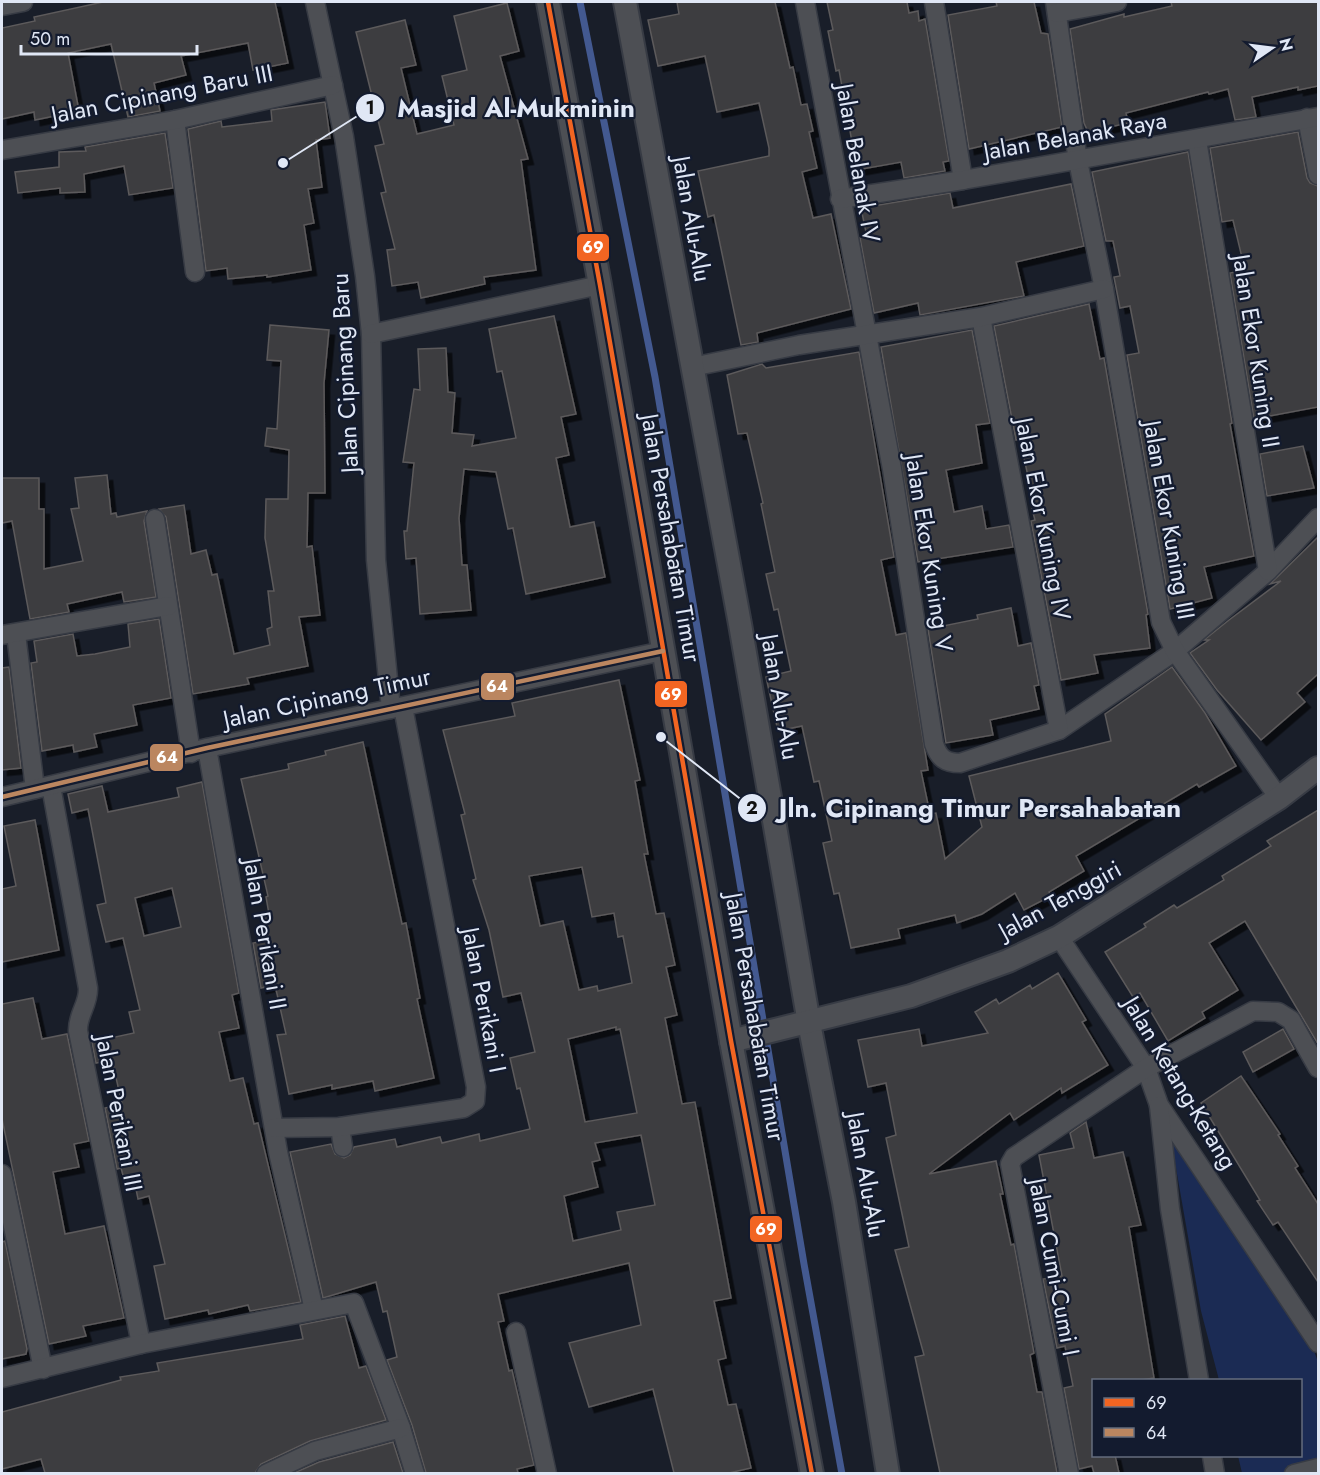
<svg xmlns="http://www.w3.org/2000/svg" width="1320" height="1475" viewBox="0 0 1320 1475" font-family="Jost,sans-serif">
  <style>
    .green { fill: #1b2b54 }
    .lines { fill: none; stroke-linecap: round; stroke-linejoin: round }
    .stream { stroke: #435990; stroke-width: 7 }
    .building { fill: #3e3d3f; stroke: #5c5a5b; stroke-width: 1.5; fill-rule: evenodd; filter: url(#shadow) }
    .minor-casing { stroke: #373b44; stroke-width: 21 }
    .tertiary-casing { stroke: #373b44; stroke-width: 26 }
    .minor { stroke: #4d4f54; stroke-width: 18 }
    .tertiary { stroke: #4d4f54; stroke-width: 22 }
    .bus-1-casing { stroke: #131b2f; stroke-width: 9 }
    .bus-2-casing { stroke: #131b2f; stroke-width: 9 }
    .bus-1 { stroke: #f26522; stroke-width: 4.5 }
    .bus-2 { stroke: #bb8660; stroke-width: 4.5 }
    .labels { text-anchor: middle; stroke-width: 4.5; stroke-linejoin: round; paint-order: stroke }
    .street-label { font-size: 24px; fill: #e0e7f5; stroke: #131b2f }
    .leader { fill: none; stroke: #e0e7f5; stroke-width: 2 }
    .callout-dot { fill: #e0e7f5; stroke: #131b2f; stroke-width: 2 }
    .mark-label { font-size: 18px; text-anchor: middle; font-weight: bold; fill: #111 }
    .callout-label { font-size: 26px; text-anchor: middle; font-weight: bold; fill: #e0e7f5; stroke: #131b2f; stroke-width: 4.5; stroke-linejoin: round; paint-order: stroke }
    .line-badge { stroke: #131b2f; stroke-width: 2 }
    .badge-label { font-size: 16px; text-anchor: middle; font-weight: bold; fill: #fff }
  </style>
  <defs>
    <filter id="shadow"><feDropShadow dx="5.5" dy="5.5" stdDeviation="0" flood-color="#0009"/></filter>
  </defs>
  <rect width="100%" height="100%" fill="#191e29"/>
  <polygon class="green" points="1169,1128 1312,1345 1318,1362 1318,1465 1284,1473 1242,1473 1238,1456 1300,1456 1300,1380 1219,1380 1201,1311"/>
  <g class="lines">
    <polyline class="stream" points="580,2 655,377 804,1264 842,1474"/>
  </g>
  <g class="building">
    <polygon points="103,2 275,2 288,63 253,70 248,43 181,56 186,75 154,83 160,111 128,117 111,44 68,53 79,111 35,120 34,112 2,119 2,28 35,21 34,17"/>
    <polygon points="677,2 775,2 790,68 793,67 801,105 807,104 813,131 809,132 817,168 802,172 813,218 831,214 851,309 757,333 758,342 741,345 714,215 708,217 698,171 769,156 769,148 759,103 717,112 705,56 658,66 648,20 679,14"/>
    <polygon points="827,2 907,2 909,13 918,11 919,21 925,19 949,161 943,162 945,171 904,178 901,162 857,170 839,70 836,71 828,31 833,30"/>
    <polygon points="996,2 1034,2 1041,33 1048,34 1062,127 969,149 948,15 997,6"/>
    <polygon points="1171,2 1318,2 1318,86 1298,90 1298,87 1252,97 1256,117 1235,120 1228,89 1209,94 1208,92 1126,113 1128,123 1088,132 1084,123 1070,29 1124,14 1124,17 1172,6"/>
    <polygon points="507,3 519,51 500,56 528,159 521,160 536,270 484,277 485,284 421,298 418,282 392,286 387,250 395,249 381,193 386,192 375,146 384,144 356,32 405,20 416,65 401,68 417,134 454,125 442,76 467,70 454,16"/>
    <polygon points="325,102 330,138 316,140 322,187 308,189 314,223 304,225 311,270 267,277 267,275 228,279 227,268 206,271 188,129 221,121 222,127 272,121 271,110"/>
    <polygon points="1298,132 1307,178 1310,183 1318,186 1318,407 1254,419 1230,273 1245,270 1233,220 1222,222 1210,148"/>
    <polygon points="165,133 173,188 129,195 124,166 84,174 85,192 60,193 60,188 18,193 15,172 59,167 59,152 86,151 85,147"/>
    <polygon points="1188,152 1232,423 1230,424 1254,556 1204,567 1212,598 1170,609 1127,355 1139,353 1130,306 1120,308 1114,277 1120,276 1113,241 1106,241 1092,172"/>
    <polygon points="1071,184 1084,246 1016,262 1024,296 920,315 918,303 874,313 860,238 867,237 861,208 950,193 953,208"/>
    <polygon points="1089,304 1100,359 1104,358 1148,614 1146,615 1150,648 1094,655 1098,673 1061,680 1031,521 1035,520 1032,509 1035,509 1020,439 1016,440 994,326"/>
    <polygon points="554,316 576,414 561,417 569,455 556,458 570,527 594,522 605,577 526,594 513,528 508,529 496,472 464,469 459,518 462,565 467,565 471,610 420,614 416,558 406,559 404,531 407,531 414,463 403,462 414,389 420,390 418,349 446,348 448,392 455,393 452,433 474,435 472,446 516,438 502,371 497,372 489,329"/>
    <polygon points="270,325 329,330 324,383 325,493 308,493 307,547 312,546 320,615 299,617 308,666 247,678 249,684 193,694 166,517 159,509 184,505 191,554 206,550 212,575 217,574 234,654 270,645 267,629 272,627 268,591 274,591 265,538 266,499 288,499 289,450 265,446 267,428 277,429 281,361 267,360"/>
    <polygon points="972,330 990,423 976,425 982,463 946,470 954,512 982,506 986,529 1009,525 1013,547 918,562 881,347"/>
    <polygon points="859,352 894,557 881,560 896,635 906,633 928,770 921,771 930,814 936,813 945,859 982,827 969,776 1111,741 1105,714 1172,667 1205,713 1236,766 1199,787 1197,784 1076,856 1084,871 1049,892 1051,896 1024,910 1015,893 982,914 957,923 955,915 898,929 900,938 851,948 839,893 834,894 823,843 832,841 819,781 814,782 802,726 778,731 766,677 791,671 778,609 774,610 766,574 775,572 761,504 763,503 747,433 738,434 727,375 762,364 766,368"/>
    <polygon points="1303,446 1314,488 1267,496 1260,454"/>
    <polygon points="107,475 111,514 116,513 117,517 147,511 144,521 156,597 124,602 122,592 67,604 69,612 30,619 12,521 2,523 2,478 39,478 39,509 44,509 44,569 83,561 71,509 79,508 75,478"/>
    <polygon points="1318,537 1318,674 1297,693 1305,702 1261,740 1217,690 1190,653 1209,640 1204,640 1229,620 1281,581 1270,584"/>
    <polygon points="1011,608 1018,646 1031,643 1039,685 1034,686 1039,709 990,720 993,735 946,743 928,629 978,619 977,615"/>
    <polygon points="159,619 171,698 133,705 137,725 94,734 97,747 74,752 73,745 42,751 31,663 37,662 34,641 73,634 77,656 95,654 130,647 128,624"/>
    <polygon points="9,667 21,768 2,770 2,668"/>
    <path d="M619 680 640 780 635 781 648 854H644L656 914 664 913 675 965 666 967 677 1015 665 1018 682 1104 695 1102 731 1298 714 1301 726 1358 718 1360 728 1405 736 1404 751 1468 729 1473H674L653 1389 589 1407 569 1343 641 1325 629 1263 498 1294 504 1321 498 1322 509 1371 512 1370 534 1465 517 1469 518 1473H426L412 1425 387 1360 397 1357 387 1311 383 1312 376 1282 323 1298 290 1152 331 1144 335 1154 344 1158 350 1155 354 1147 395 1139 397 1147 440 1137 442 1143 479 1134 480 1141 530 1129 520 1088 517 1089 510 1058 535 1052 521 993 503 997 489 930 473 880 476 879 461 815 465 814 443 730 515 716 512 703ZM582 867 592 917 614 913 618 937 623 936 632 983 598 991 597 986 579 990 563 921 540 926 529 876ZM616 1027V1030L620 1029 637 1113 585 1122 568 1039ZM641 1135 655 1205 617 1212 621 1230 573 1241 564 1196 598 1187 592 1162 600 1160 595 1143Z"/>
    <polygon points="363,742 402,924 406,923 420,998 417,999 434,1078 375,1091 373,1081 332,1089 332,1085 289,1094 277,1035 286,1034 275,985 261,988 253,943 269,940 264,916 269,914 266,897 268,896 241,779 289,769 288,764 326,755 325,751"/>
    <path d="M202 782 239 993 232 995 239 1028 219 1032 230 1081 243 1078 254 1124 258 1123 301 1302 250 1311 248 1305 209 1314 208 1310 165 1319 154 1266 165 1264 149 1196 138 1199 135 1184 126 1186 121 1168 117 1169 105 1108 122 1104 112 1060 96 1063 92 1042 134 1033 129 1012 140 1010 123 938 106 942 97 905 106 903 88 809 72 813 68 794 102 786 108 812 179 797 177 788ZM172 888 181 927 144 936 135 898Z"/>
    <polygon points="1318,810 1318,1044 1245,921 1209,943 1238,990 1202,1012 1205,1018 1168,1041 1140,993 1133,997 1105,952 1146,927 1144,924 1174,905 1177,908 1224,880 1222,876 1271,846 1267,841"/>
    <polygon points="35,820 59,950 2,962 2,889 16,886 4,826"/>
    <polygon points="1058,973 1086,1020 1082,1022 1108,1065 1062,1093 1061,1088 1014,1120 1010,1113 929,1174 996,1161 1003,1194 1000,1194 1011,1245 1014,1244 1034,1353 1030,1355 1037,1392 1042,1392 1057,1473 940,1473 915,1357 924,1355 895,1250 909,1247 886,1138 896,1135 886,1083 868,1087 858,1040 919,1029 922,1046 988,1033 975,1012 996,999 999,1004 1030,985 1032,989"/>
    <polygon points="33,998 42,1039 67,1034 89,1141 74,1144 79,1167 53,1172 65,1234 104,1226 124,1318 83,1326 86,1336 49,1344 2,1119 2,1004"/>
    <polygon points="1283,1029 1294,1049 1253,1072 1243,1052"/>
    <polygon points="1241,1076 1280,1134 1278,1135 1298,1166 1295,1168 1318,1204 1318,1282 1278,1222 1273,1225 1257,1201 1260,1200 1201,1103"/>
    <polygon points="1086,1122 1094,1158 1123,1152 1141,1225 1129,1227 1154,1378 1141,1380 1094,1380 1094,1455 1115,1455 1119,1473 1094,1473 1092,1466 1079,1469 1064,1388 1073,1386 1065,1346 1057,1348 1043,1279 1062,1276 1039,1155 1074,1148 1070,1133"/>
    <polygon points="5,1241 27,1349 26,1354 2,1359 2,1242"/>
    <polygon points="345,1316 359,1368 366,1366 386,1420 310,1441 261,1464 255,1473 45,1473 41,1459 2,1469 2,1412 121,1380 120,1377 159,1371 157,1363 303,1339 300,1325"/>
    <polygon points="393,1442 403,1473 294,1473 319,1462"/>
  </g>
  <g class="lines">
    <defs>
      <g id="minor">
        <polyline points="315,2 344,137 365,276 371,334 376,560 391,709"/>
        <path d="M805 2 892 469 934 744C939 758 945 763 960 763L1059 730 1175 651 1268 571 1318 518"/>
        <polyline points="934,2 963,180"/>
        <polyline points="1055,2 1078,161 1104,289 1161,622 1175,651 1279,798"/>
        <polyline points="2,6 23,2"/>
        <polyline points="1057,13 1117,2"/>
        <polyline points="1307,118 1318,175"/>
        <polyline points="175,120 195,272"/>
        <polyline points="1197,140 1268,571"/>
        <polyline points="2,150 175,120 333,85"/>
        <polyline points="840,199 963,180 1318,117"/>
        <polyline points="981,317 1059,730"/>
        <polyline points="371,334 600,285"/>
        <polyline points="692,367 799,345 981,317 1104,289"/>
        <polyline points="155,519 191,753"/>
        <polyline points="16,634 35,789"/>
        <polyline points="2,635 168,606"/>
        <polyline points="207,748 278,1152 314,1310"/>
        <path d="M51 786 88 988C89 1004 77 1015 78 1031L141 1344"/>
        <polyline points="2,797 207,748 663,651"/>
        <polyline points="1059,937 1146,1068 1159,1105 1318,1343"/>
        <polyline points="1159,1106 1170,1209 1199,1380"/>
        <polyline points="340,1127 343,1147"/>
        <polyline points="274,1128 340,1127 464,1108 475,1101 476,1087 403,707"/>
        <polyline points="2,1174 43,1369"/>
        <polyline points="516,1332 547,1474"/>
        <polyline points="2,1378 141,1344 354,1303 401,1428 415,1474"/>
        <polyline points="1212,1456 1215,1474"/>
        <polyline points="266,1474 315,1451 401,1428"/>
        <polyline points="1069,1474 1010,1164 1014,1157 1146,1068 1253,1011 1278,1012 1291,1020 1318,1068"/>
        <polyline points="1294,1474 1318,1468"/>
      </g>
      <g id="tertiary">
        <polyline points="548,2 600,285 731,1041 812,1474"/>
        <polyline points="625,2 740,624 809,1023 844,1202 888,1474"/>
        <polyline points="731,1041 911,996 1008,961 1059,937 1279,798 1318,768"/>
      </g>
    </defs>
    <use href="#minor" class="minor-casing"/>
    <use href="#tertiary" class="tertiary-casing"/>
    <use href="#minor" class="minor"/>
    <use href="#tertiary" class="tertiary"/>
    <defs>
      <polyline id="bus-1" points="548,2 600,285 731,1041 812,1474"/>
      <polyline id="bus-2" points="2,797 207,748 663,651"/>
    </defs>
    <use href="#bus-1" class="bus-1-casing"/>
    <use href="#bus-2" class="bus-2-casing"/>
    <use href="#bus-1" class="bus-1"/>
    <use href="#bus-2" class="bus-2"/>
  </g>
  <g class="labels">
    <g class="street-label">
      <text transform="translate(162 94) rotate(-11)" y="8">Jalan Cipinang Baru III</text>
      <text transform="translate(1075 136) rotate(-10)" y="8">Jalan Belanak Raya</text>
      <text transform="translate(858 163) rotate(80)" y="8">Jalan Belanak IV</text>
      <text transform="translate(692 219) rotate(80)" y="8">Jalan Alu-Alu</text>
      <text transform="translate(1256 351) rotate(81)" y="8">Jalan Ekor Kuning II</text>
      <text transform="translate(345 373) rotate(-93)" y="8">Jalan Cipinang Baru</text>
      <text transform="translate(1043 519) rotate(79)" y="8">Jalan Ekor Kuning IV</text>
      <text transform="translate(1169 520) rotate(80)" y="8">Jalan Ekor Kuning III</text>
      <text transform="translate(671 538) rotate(80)" y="8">Jalan Persahabatan Timur</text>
      <text transform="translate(929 553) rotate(81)" y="8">Jalan Ekor Kuning V</text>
      <text transform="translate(780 697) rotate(80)" y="8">Jalan Alu-Alu</text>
      <text transform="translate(327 698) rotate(-12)" y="8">Jalan Cipinang Timur</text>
      <text transform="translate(1060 900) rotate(-29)" y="8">Jalan Tenggiri</text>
      <text transform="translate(265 934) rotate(80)" y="8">Jalan Perikani II</text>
      <text transform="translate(484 1000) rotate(79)" y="8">Jalan Perikani I</text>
      <text transform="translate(755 1017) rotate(80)" y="8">Jalan Persahabatan Timur</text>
      <text transform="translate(1180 1083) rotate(59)" y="8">Jalan Ketang-Ketang</text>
      <text transform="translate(119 1113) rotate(79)" y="8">Jalan Perikani III</text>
      <text transform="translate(866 1175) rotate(80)" y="8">Jalan Alu-Alu</text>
      <text transform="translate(1054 1267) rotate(79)" y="8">Jalan Cumi-Cumi I</text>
    </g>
  </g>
  <path class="leader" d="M283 163L370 108M661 737L752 808"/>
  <g class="callout-dot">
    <circle cx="283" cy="163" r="6"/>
    <circle cx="661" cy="737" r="6"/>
    <circle cx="370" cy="108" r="15"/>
    <circle cx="752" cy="808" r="15"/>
  </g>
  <g class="mark-label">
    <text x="370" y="114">1</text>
    <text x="752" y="814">2</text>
  </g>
  <g class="callout-label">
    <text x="516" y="117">Masjid Al-Mukminin</text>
    <text x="980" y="817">Jln. Cipinang Timur Persahabatan</text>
  </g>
  <g class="line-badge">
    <rect x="576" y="233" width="34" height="29" rx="6" fill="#f26522"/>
    <rect x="480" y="672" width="35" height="29" rx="6" fill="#bb8660"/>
    <rect x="654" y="680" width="34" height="28" rx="6" fill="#f26522"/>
    <rect x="149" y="743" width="35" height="29" rx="6" fill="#bb8660"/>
    <rect x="749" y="1215" width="34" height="28" rx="6" fill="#f26522"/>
  </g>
  <g class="badge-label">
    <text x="593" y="253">69</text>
    <text x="497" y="692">64</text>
    <text x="671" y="700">69</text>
    <text x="167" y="763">64</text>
    <text x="766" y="1235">69</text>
  </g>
  <rect width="1320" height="1475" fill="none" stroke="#e0e7f5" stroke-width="6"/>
  <rect x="1092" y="1379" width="210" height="78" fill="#131b2f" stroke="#656d7e" stroke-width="1.5"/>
  <rect x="1104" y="1398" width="30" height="9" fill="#f26522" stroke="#656d7e" stroke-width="1.5"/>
  <text x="1146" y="1409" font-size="18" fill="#e0e7f5">69</text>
  <rect x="1104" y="1428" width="30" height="9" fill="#bb8660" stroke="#656d7e" stroke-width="1.5"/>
  <text x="1146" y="1439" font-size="18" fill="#e0e7f5">64</text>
  <g transform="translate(1272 48) rotate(76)" stroke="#131b2f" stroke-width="4.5" paint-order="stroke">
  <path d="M0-4.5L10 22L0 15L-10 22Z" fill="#e0e7f5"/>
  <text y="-9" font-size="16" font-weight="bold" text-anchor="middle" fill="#e0e7f5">N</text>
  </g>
  <path d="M21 45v9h176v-9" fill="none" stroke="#e0e7f5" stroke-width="3"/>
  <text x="30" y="45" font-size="18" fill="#e0e7f5" stroke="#131b2f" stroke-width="4.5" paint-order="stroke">50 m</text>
</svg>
